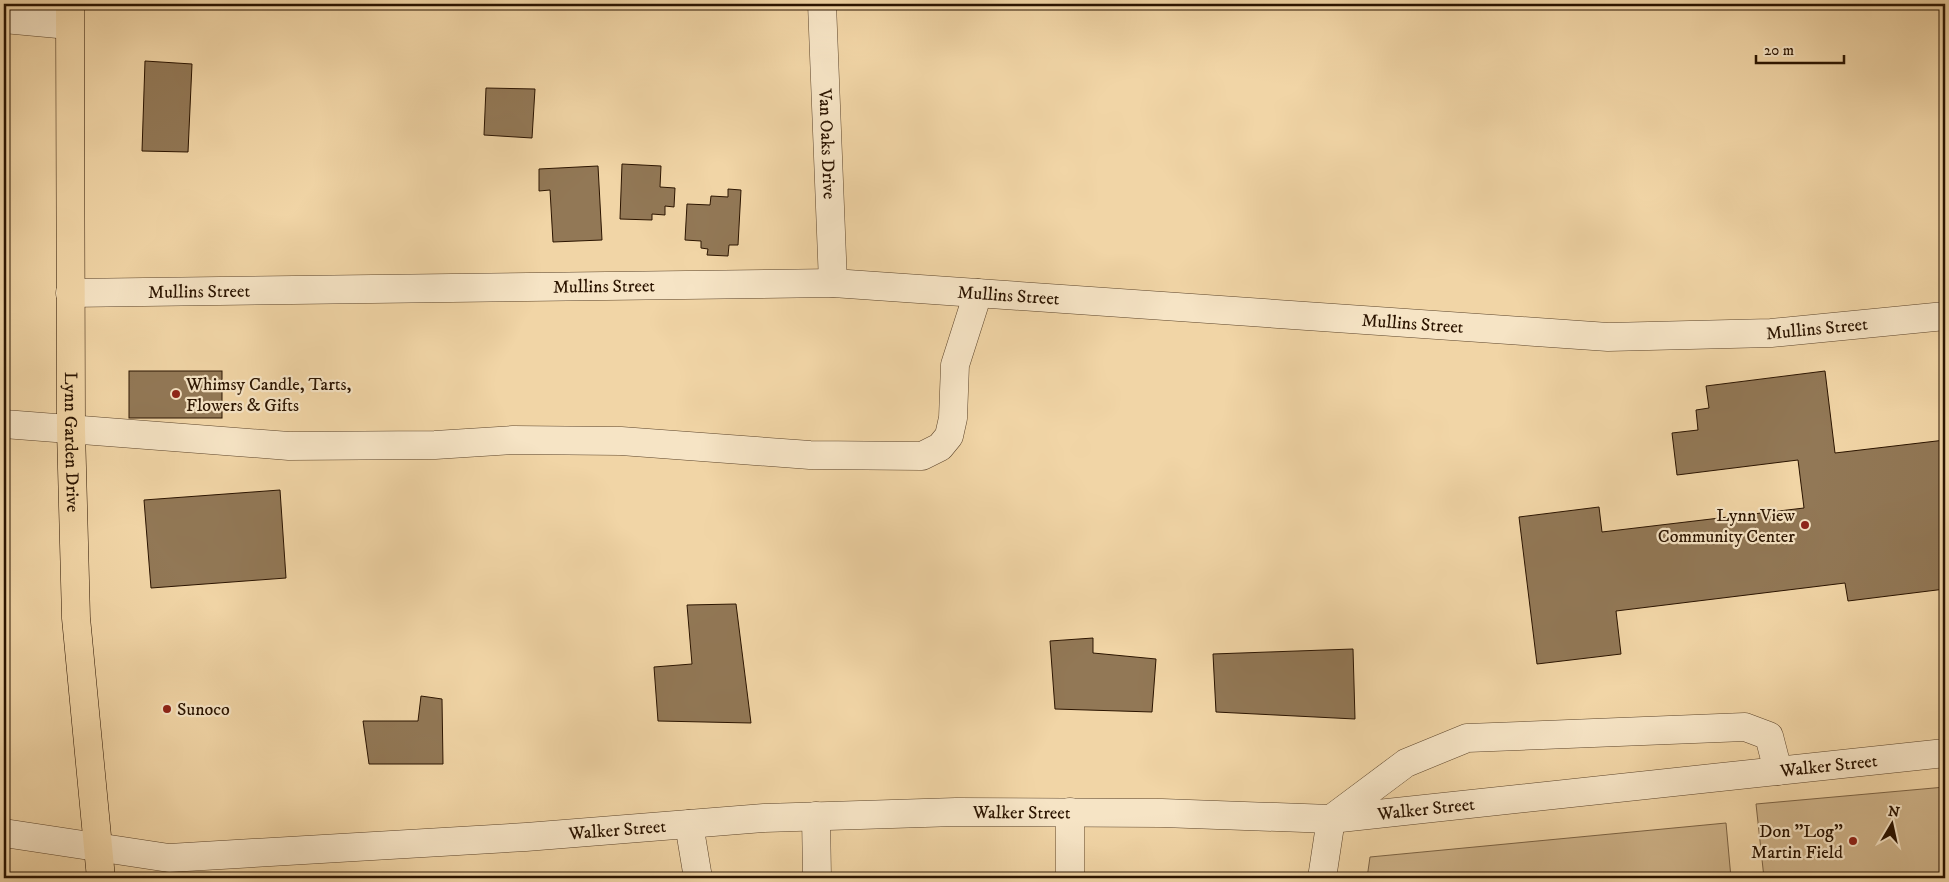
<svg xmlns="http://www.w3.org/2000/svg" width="1949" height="882" viewBox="0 0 1949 882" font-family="'IM FELL DW Pica',serif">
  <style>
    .green { fill: #cfb48a; stroke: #7d6445 }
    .building { fill: #927856; stroke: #2b1400 }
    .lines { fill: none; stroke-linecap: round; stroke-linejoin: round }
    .minor-casing { stroke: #5c442a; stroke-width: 29 }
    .major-casing { stroke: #2b1400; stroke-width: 29 }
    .minor { stroke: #f6e4c5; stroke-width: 28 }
    .major { stroke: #f1d5a6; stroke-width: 28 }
    .poi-dot { fill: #8f2418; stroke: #f6e4c5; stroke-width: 2 }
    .labels { text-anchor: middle; stroke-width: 4.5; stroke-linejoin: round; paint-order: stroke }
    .street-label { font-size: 18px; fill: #2b1400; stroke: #f6e4c5 }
    .poi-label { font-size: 18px; fill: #2b1400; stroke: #f6e4c5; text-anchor: start }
  </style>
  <rect width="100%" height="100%" fill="#f1d5a6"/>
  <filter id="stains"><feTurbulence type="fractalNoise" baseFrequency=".004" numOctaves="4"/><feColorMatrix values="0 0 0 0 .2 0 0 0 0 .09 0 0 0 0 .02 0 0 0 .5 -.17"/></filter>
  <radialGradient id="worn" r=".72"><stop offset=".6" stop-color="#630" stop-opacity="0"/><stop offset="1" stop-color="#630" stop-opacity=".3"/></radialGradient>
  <g class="green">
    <polygon points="1945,787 1945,878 1764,878 1756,804"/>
    <polygon points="1726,823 1731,878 1367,878 1370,857"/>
  </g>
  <g class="building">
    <polygon points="145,61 192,64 188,152 142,151"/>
    <polygon points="486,88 535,89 532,138 484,135"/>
    <polygon points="622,164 661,166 660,187 675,188 674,207 665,206 665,215 652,214 652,220 620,219"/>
    <polygon points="598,166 602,240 553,242 550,190 539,191 539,169"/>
    <polygon points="728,189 741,190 738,245 729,245 728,256 707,255 708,249 701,248 701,241 685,240 687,204 710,205 711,196 728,197"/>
    <rect x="129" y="371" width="93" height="47"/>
    <polygon points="1825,371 1835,453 1945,440 1945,589 1848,601 1845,583 1616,611 1621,654 1537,664 1519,517 1599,507 1602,532 1804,508 1798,460 1677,475 1672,433 1698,430 1696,410 1709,408 1706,386"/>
    <polygon points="280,490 286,578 151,588 144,500"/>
    <polygon points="736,604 751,723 658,721 654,667 692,664 687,605"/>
    <polygon points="1093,638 1093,653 1156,659 1152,712 1055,709 1050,641"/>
    <polygon points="1353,649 1355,719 1216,712 1213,654"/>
    <polygon points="421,696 442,699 443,764 369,764 363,721 418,721"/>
    <polygon points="410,873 411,878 334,878"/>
  </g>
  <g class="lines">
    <defs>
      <g id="minor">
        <path id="s1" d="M822 4 833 283"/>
        <polyline points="4,19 69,25"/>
        <path id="s2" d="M70 293 833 283 1608 337 1771 333 1945 316"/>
        <polyline points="4,424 289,446 435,445 513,440 621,441 810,455 922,456 940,447 949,436 953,418 955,365 978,293"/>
        <polyline points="1070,812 1070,878"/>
        <polyline points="816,816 817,878"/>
        <polyline points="689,824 698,878"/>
        <path id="s3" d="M4 833 169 858 526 837 764 818 956 812 1162 813 1331 819 1945 753"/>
        <polyline points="1322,878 1331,819 1406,763 1467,738 1745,727 1769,736 1778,771"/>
      </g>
      <g id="major">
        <path id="s4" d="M70 4 71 430 76 618 101 878"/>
      </g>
    </defs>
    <use href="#minor" class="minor-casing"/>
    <use href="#major" class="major-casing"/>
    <use href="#minor" class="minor"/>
    <use href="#major" class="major"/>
  </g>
  <g class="poi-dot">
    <circle cx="176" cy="394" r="5"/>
    <circle cx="1805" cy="525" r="5"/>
    <circle cx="167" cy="709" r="5"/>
    <circle cx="1853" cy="841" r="5"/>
  </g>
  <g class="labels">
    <g class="street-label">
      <text dy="6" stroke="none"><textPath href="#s1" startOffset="140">Van Oaks Drive</textPath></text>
      <text dy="6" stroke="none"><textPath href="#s2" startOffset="534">Mullins Street</textPath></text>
      <text dy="6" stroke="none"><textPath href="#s2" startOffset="129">Mullins Street</textPath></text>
      <text dy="6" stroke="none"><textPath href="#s2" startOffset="939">Mullins Street</textPath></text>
      <text dy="6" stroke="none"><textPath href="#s2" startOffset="1344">Mullins Street</textPath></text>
      <text dy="6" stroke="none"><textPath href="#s2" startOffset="1749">Mullins Street</textPath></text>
      <text dy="6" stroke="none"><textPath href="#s4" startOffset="438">Lynn Garden Drive</textPath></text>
      <text dy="6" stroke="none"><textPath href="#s3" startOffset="1831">Walker Street</textPath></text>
      <text dy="6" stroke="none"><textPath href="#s3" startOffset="1426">Walker Street</textPath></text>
      <text dy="6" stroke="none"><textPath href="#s3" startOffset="1021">Walker Street</textPath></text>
      <text dy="6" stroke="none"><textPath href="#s3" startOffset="616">Walker Street</textPath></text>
    </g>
    <g class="poi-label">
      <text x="186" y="390">Whimsy Candle, Tarts,<tspan x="186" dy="21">Flowers &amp; Gifts</tspan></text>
      <text x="1795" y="521" text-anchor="end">Lynn View<tspan x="1795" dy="21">Community Center</tspan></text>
      <text x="177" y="715">Sunoco</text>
      <text x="1843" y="837" text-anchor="end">Don "Log"<tspan x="1843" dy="21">Martin Field</tspan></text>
    </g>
  </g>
  <rect width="1949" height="882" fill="none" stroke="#f1d5a6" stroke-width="20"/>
  <rect x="5" y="5" width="1939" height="872" fill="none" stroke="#2b1400" stroke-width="2.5"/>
  <rect x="10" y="10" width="1929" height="862" fill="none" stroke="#2b1400"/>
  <g transform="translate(1892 824) rotate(9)" stroke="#f6e4c5" stroke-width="4" paint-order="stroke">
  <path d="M0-4L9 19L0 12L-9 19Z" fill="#2b1400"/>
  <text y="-8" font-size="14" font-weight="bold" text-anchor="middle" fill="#2b1400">N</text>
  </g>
  <path d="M1756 55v8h88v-8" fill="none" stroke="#2b1400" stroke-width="2.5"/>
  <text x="1764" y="55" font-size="15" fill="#2b1400" stroke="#f6e4c5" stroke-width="4" paint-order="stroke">20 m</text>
  <rect width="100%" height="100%" filter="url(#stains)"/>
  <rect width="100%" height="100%" fill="url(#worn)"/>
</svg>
